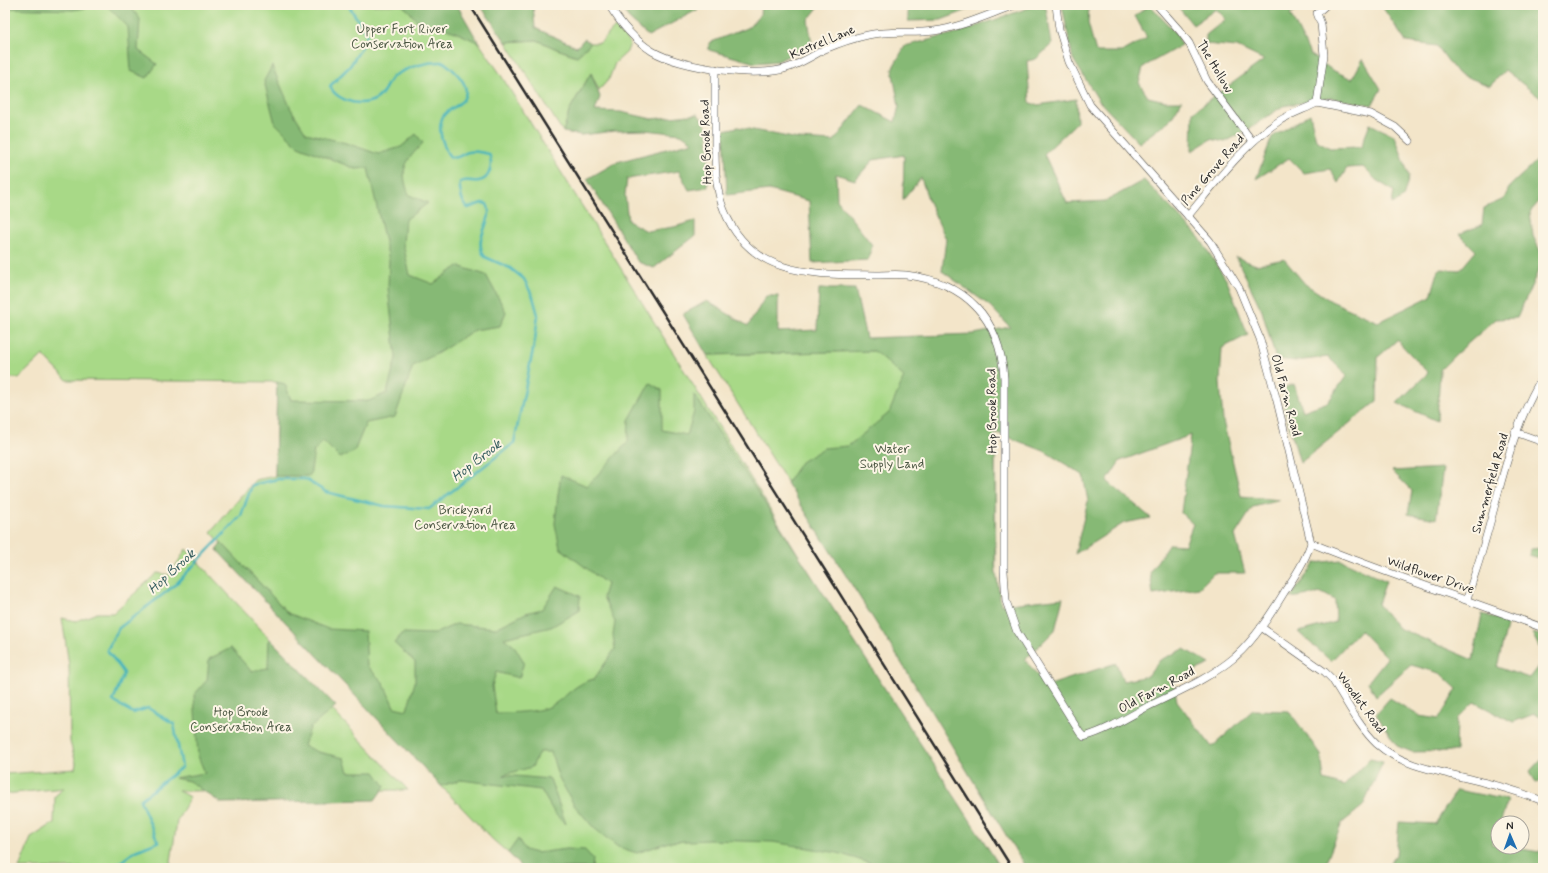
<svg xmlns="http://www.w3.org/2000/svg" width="1548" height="873" viewBox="0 0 1548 873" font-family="Mynerve,sans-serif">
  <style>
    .green { fill: #a8d987; stroke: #6a8259 }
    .forest { fill: #86b974; stroke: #587250 }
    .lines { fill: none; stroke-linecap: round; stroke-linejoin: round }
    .stream { stroke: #43b3bb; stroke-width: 2.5 }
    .street-casing { stroke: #494743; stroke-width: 8 }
    .street { stroke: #fff; stroke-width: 7 }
    .rail { stroke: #2b2b2b; stroke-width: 2.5 }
    .labels { text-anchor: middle; stroke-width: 4; stroke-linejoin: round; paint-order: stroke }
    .park-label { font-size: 13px; fill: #4a5642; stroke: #fcf5e5 }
    .street-label { font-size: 13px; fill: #2b2b2b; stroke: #fcf5e5 }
    .water-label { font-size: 14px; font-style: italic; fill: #335b5d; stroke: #fcf5e5 }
  </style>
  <rect width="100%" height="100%" fill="#fcf5e5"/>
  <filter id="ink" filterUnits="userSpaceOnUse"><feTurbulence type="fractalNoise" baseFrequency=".025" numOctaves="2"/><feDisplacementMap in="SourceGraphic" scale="8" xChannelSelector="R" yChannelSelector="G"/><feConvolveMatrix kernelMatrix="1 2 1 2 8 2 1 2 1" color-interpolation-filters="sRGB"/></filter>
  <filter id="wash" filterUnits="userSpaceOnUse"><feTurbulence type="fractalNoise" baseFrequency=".012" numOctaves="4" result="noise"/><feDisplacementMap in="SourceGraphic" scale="16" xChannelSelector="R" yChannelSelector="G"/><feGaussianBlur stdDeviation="0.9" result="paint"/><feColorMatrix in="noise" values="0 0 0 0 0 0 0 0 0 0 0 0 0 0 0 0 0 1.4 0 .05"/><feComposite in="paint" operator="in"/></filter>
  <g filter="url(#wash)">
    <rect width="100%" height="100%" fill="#f3e5c9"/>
    <g class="green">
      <polygon points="5,5 453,5 499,72 873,675 995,868 531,868 512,848 508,853 492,839 441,786 450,783 211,532 255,480 275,476 277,382 67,380 43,355 19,378 5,378"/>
      <polygon points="615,27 630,43 627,52 615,63 609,79 599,90 591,73 570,109 563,132 506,42 537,40 557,49 577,56 591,43 600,43"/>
      <polygon points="988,348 995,404 996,649 906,670 707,355"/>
      <polygon points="186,549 269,638 269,643 408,790 178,791 190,797 177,821 170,868 19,868 31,838 54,823 55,796 64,788 5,794 5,774 75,769 76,763 70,742 69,665 62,618 76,621 97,613 113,613 157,573 170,575"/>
    </g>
    <g class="forest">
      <polygon points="5,5 104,5 73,10 5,8"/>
      <polygon points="106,5 129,5 140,19 138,50 157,64 147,78 131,71 128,27"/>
      <path d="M402 5H457L479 43C460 34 442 24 420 25L409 11Z"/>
      <polygon points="480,5 500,5 501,7 533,5 535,28 577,47 584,39 591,43 577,56 557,49 537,40 506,42"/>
      <polygon points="621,5 700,5 697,10 648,36 629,19"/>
      <polygon points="761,5 820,5 808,20 812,44 778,61 755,63 709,50 709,43 749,27 760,15"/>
      <polygon points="908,5 973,5 973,8 941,20 908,21"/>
      <polygon points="1062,5 1089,5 1088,23 1096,52 1122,52 1147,38 1135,16 1149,5 1176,33 1182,45 1143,67 1139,83 1148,97 1165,101 1182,101 1171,119 1139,143 1099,101 1073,59"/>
      <polygon points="1179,5 1306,5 1290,14 1310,54 1332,70 1352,79 1363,59 1381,89 1372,105 1330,98 1283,106 1249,129 1225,142 1211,139 1192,151 1193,112 1264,60 1237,47 1206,44 1206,35 1226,19 1216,9 1193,25 1179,8"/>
      <polygon points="1381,5 1543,5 1543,100 1505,70 1490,86 1457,73 1437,46 1406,42"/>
      <polygon points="1034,6 1046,8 1052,44 1036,59 1027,61 1030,103 1038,105 1076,99 1077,122 1044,154 1067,203 1106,201 1144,180 1199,237 1227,281 1248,335 1222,348 1220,382 1223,421 1241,496 1280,500 1253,507 1235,535 1245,573 1214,573 1199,588 1153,595 1150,572 1169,544 1185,545 1193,524 1181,513 1191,435 1120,461 1107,481 1151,518 1124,523 1075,554 1088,501 1083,475 1044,451 995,432 995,566 1001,605 1063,598 1055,630 1025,660 1047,686 1116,663 1123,681 1148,676 1160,660 1184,649 1210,664 1173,680 1177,701 1212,747 1253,710 1289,711 1321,755 1324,780 1344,786 1370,759 1383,762 1363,806 1342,823 1327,860 1327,868 1026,868 906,670 787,483 801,462 824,448 848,446 889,413 904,377 874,351 707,355 683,314 707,301 748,326 766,296 778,296 778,332 817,330 819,289 855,289 866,338 974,334 1010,327 990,306 942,271 946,239 929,202 921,178 903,200 904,155 873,160 855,180 836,174 837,200 872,245 868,260 812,263 809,201 769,190 727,195 724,130 738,127 798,139 834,141 862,105 895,122 899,106 892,69 905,46 960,32"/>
      <path d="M272 66 291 109 306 133 346 143 378 154 401 147 416 134 423 143C405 162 399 168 409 195L428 203 405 220 403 244 410 275 433 284 458 266 486 275 506 312 500 326 474 330 438 353 413 366 395 417 366 423 354 452 340 458 323 441 314 451 310 476H275L277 382 285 384 291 400 369 401 387 393 396 358 388 288 389 260 368 168 356 169 298 146 275 123 264 81Z"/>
      <polygon points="591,73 600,97 595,111 621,112 652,119 698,114 708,128 709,154 708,187 689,190 679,171 627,179 625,195 628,221 647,231 674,227 695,221 695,236 654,268 638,262 587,179 617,162 693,142 681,134 645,130 615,131 581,135 563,132 570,109"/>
      <polygon points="1310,114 1316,140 1330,148 1361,147 1370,124 1395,136 1409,176 1403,198 1392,204 1394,191 1376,180 1363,167 1347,168 1338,183 1330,169 1304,173 1289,158 1256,179 1272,137"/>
      <polygon points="1543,139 1543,197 1530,212 1533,236 1543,257 1543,260 1517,318 1496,319 1457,353 1440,370 1437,421 1397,403 1428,373 1397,340 1378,357 1377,401 1300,463 1284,407 1283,388 1294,384 1303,411 1328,402 1347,375 1328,357 1296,361 1276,359 1262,311 1236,257 1256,265 1284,259 1305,284 1331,301 1378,322 1431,296 1439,269 1460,270 1476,251 1459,234 1482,225 1484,208 1504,199 1510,186 1541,157"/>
      <path d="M650 383 662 390V430L687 435 694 412V394L1001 868H885L838 853 773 842 709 840 669 842 637 853 618 847 594 828 574 805 558 776 551 752H539L532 767 503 775 550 779 566 824 555 814 541 790 461 780 441 786 217 550 221 542 288 613 328 629 365 631 367 666 383 682 394 707 407 710 415 682V662L394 643 403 633 434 634 456 624 496 628 526 613 542 609 557 586 580 596 579 611 551 627 504 638 515 647 524 662 519 678 496 672 492 686 496 713C510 713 537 712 549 707 565 699 576 682 594 679L615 649 613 635 615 622 603 597 607 584 560 548 555 524 558 494 561 475 587 486 628 442 629 420Z"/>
      <polygon points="1443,468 1436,519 1408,514 1412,491 1392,471"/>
      <polygon points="1543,548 1543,559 1529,555 1530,549"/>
      <polygon points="1341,560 1386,581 1378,604 1398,628 1473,660 1482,614 1508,622 1497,667 1529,678 1543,660 1543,718 1534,714 1513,722 1474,702 1457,719 1456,751 1412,752 1397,746 1376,714 1390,698 1419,716 1439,719 1457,689 1440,673 1411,665 1376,696 1368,682 1387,658 1360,630 1331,661 1298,632 1336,622 1335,600 1322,593 1290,598 1315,563"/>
      <polygon points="1532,633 1543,636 1543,655"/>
      <polygon points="269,638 336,706 310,728 304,746 318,752 344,758 348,772 375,772 385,786 375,800 221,803 189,781 174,778 205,773 198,756 194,695 207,680 209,659 231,648 251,671 268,668"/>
      <polygon points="1543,757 1543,781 1536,783 1530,771"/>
      <polygon points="1457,790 1508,800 1500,823 1498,823 1498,828 1492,844 1498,845 1498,847 1510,847 1539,852 1543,847 1543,868 1386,868 1396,856 1399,822 1435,824"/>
      <polygon points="518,839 525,850 536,853 567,849 585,850 593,859 592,868 523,868 508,853"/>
    </g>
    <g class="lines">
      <path class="stream" d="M113 868 135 851 158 842 140 800 182 767 174 724 148 708 133 713 113 701 124 673 107 650 119 628 174 586 241 516 252 485 278 479H305L326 492 384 506 429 509 514 443 535 340 538 315 533 297 524 279 510 268 485 257C471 237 496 221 487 204L482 203 468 208C462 204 459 189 460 182 467 179 473 182 479 181 491 179 493 163 489 154 482 153 475 150 468 152 463 153 457 160 451 157 448 156 445 148 444 145 440 136 438 123 444 115 449 109 458 106 463 100 473 86 454 70 444 62 428 61 408 67 394 76 387 81 386 90 380 96 367 109 337 103 330 86L350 66 363 45 367 37 364 29 348 5"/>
    </g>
  </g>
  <g filter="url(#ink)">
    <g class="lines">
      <defs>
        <g id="street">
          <path d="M609 5C620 23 633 39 652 51 680 68 759 79 790 67 803 62 814 55 825 49 839 43 854 38 868 35 890 30 913 34 934 31 962 27 989 14 1015 5"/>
          <polyline points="1157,5 1180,31 1189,43 1207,81 1252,141"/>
          <path d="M715 69C715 90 715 111 715 132 715 158 714 186 724 210 751 278 814 274 876 275 886 275 896 274 906 275 966 282 1000 318 1004 378V571L1006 601 1017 632 1080 733 1084 737C1105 731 1125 719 1145 708 1175 693 1209 679 1235 657 1255 639 1271 614 1285 591 1295 576 1305 561 1311 543L1277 401 1260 339 1239 288 1210 241 1090 105 1069 62 1059 29 1056 5"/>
          <polyline points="1317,103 1371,114 1395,127 1410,141"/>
          <path d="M1188 216C1216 182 1242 146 1279 121 1290 114 1305 109 1317 103L1324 55 1321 24 1317 13 1326 5"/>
          <polyline points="1515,432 1543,442"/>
          <path d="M1311 543C1387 574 1466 599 1543 628"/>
          <path d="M1467 599C1472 581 1479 563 1484 544 1501 487 1511 428 1543 376"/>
          <path d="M1261 627 1325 672 1332 679C1346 700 1358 726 1377 744 1405 769 1447 772 1482 782 1503 787 1523 793 1543 801"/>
        </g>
      </defs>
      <use href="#street" class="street-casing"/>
      <use href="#street" class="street"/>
      <polyline class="rail" points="470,5 1012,868"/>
    </g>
  </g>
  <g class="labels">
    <g class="park-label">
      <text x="402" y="33">Upper Fort River<tspan x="402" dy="15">Conservation Area</tspan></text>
      <text x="892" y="453">Water<tspan x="892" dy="15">Supply Land</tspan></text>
      <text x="465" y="514">Brickyard<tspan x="465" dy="15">Conservation Area</tspan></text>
      <text x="241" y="716">Hop Brook<tspan x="241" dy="15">Conservation Area</tspan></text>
    </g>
    <g class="street-label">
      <text transform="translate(822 41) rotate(-23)" y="5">Kestrel Lane</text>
      <text transform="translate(1216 66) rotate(59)" y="5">The Hollow</text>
      <text transform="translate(705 142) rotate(-92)" y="5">Hop Brook Road</text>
      <text transform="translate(1212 169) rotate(-49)" y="5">Pine Grove Road</text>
      <text transform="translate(1287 395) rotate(75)" y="5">Old Farm Road</text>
      <text transform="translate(991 411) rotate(-91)" y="5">Hop Brook Road</text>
      <text transform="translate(1489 483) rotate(-74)" y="5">Summerfield Road</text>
      <text transform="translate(1431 574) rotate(19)" y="5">Wildflower Drive</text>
      <text transform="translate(1156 689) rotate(-28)" y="5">Old Farm Road</text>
      <text transform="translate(1362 702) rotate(54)" y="5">Woodlot Road</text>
    </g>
    <g class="water-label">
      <text transform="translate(476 460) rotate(-38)" y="5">Hop Brook</text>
      <text transform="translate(171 571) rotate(-43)" y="5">Hop Brook</text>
    </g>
  </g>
  <rect width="1548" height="873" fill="none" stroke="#fcf5e5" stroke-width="20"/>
  <g transform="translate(1510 835) rotate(358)"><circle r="19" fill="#fcf5e5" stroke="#a8a49b"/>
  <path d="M0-3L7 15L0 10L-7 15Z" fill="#1f6fb2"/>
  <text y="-6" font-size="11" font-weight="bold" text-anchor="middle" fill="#2b2b2b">N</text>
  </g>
</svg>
